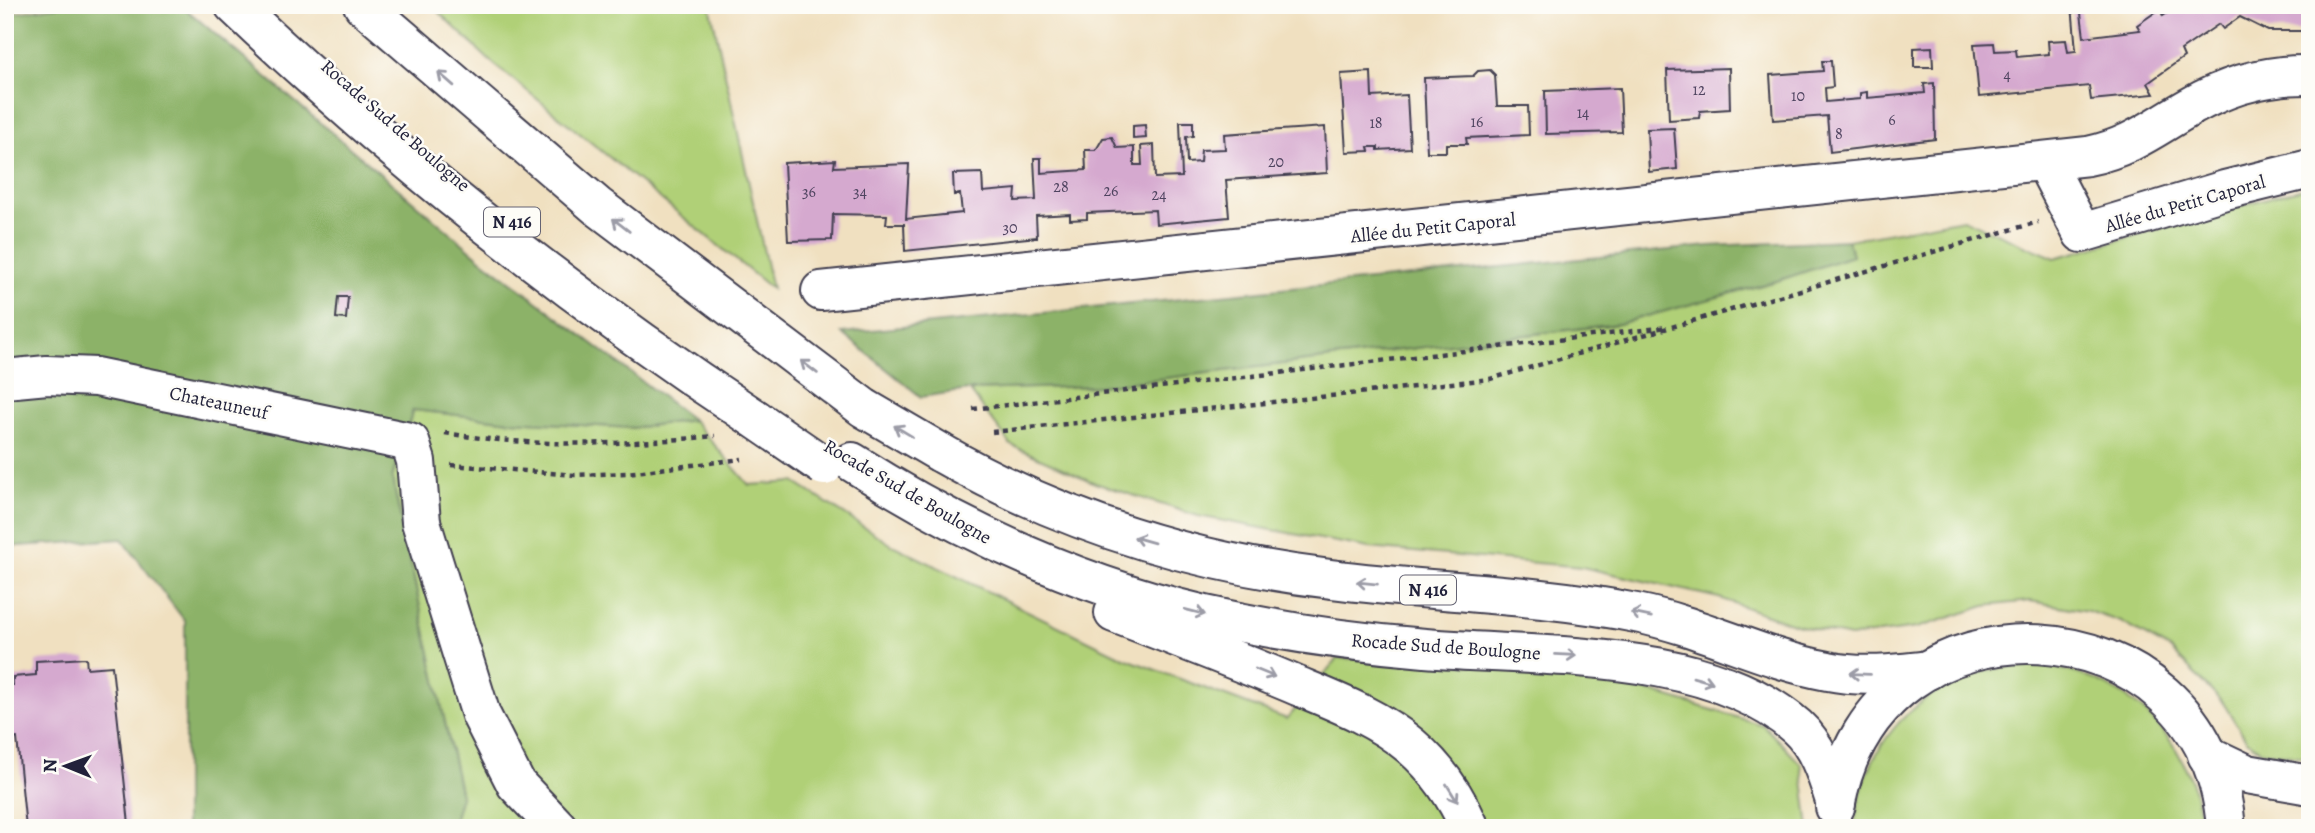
<svg xmlns="http://www.w3.org/2000/svg" width="2315" height="833" viewBox="0 0 2315 833" font-family="Alegreya,serif">
  <style>
    .green { fill: #b0d077; stroke: #697959; stroke-width: 2 }
    .forest { fill: #8cb268; stroke: #576a52; stroke-width: 2 }
    .building { fill: #d5a9cf }
    .lines { fill: none; stroke-linecap: round; stroke-linejoin: round }
    .minor-casing { stroke: #413e4f; stroke-width: 42 }
    .major-casing { stroke: #413e4f; stroke-width: 42 }
    .highway-casing { stroke: #413e4f; stroke-width: 42 }
    .path { stroke: #413e4f; stroke-width: 4.5; stroke-dasharray: 5 5; stroke-linecap: butt }
    .minor { stroke: #fff; stroke-width: 38 }
    .major { stroke: #fff; stroke-width: 38 }
    .highway { stroke: #fff; stroke-width: 38 }
    .highway-bridge-casing { stroke: #413e4f; stroke-width: 42; stroke-linecap: butt }
    .highway-bridge { stroke: #fff; stroke-width: 38 }
    .oneway { stroke: #9c9ca7 }
    .labels { text-anchor: middle; stroke-width: 5; stroke-linejoin: round; paint-order: stroke }
    .number-label { font-size: 16px; fill: #4f4460 }
    .shield { fill: #fdfcf7; stroke: #646373; stroke-width: 2 }
    .shield-label { font-size: 18px; font-weight: bold; fill: #22223b }
    .street-label { font-size: 19px; fill: #22223b; stroke: #fdfcf7 }
  </style>
  <rect width="100%" height="100%" fill="#fdfcf7"/>
  <filter id="ink" filterUnits="userSpaceOnUse"><feTurbulence type="fractalNoise" baseFrequency=".0143" numOctaves="2"/><feDisplacementMap in="SourceGraphic" scale="14" xChannelSelector="R" yChannelSelector="G"/><feConvolveMatrix kernelMatrix="1 2 1 2 8 2 1 2 1" color-interpolation-filters="sRGB"/></filter>
  <filter id="wash" filterUnits="userSpaceOnUse"><feTurbulence type="fractalNoise" baseFrequency=".00686" numOctaves="4" result="noise"/><feDisplacementMap in="SourceGraphic" scale="28" xChannelSelector="R" yChannelSelector="G"/><feGaussianBlur stdDeviation="1.57" result="paint"/><feColorMatrix in="noise" values="0 0 0 0 0 0 0 0 0 0 0 0 0 0 0 0 0 1.4 0 .05"/><feComposite in="paint" operator="in"/></filter>
  <g filter="url(#wash)">
    <rect width="100%" height="100%" fill="#f0e0c0"/>
    <g class="green">
      <polygon points="431,5 710,5 772,289 489,60"/>
      <polygon points="2310,186 2310,758 2261,751 2246,739 2223,703 2170,649 2121,622 2088,611 2030,601 1985,606 1917,628 1850,637 1796,625 1719,598 1582,567 1369,548 1198,516 1095,483 1011,445 969,390 1099,386 1618,324 1851,256 1848,240 1963,219 2055,258"/>
      <polygon points="413,410 511,421 632,428 693,420 749,485 794,482 892,545 1124,658 1287,719 1338,658 1494,666 1618,682 1763,725 1801,764 1809,828 452,828 461,796 392,478"/>
      <path d="M2030 665C2120 670 2194 735 2201 828H1854C1865 731 1933 669 2030 665Z"/>
    </g>
    <g class="forest">
      <polygon points="67,5 181,5 481,259 693,420 632,428 511,421 413,410 392,478 461,796 452,828 185,828 185,621 122,539 5,547 5,14"/>
      <polygon points="1848,240 1852,256 1777,281 1618,324 1099,386 969,390 921,397 842,333 1709,246"/>
    </g>
    <g id="blocks">
      <g class="building">
        <polygon points="2072,5 2080,5 2084,37 2140,30 2137,25 2160,9 2163,16 2179,5 2310,5 2310,31 2268,31 2240,17 2223,29 2219,24 2181,50 2184,57 2148,83 2154,94 2091,100 2089,86 1979,97 1974,44 1994,43 1995,51 2016,50 2017,57 2049,54 2048,41 2066,40 2068,52 2076,51"/>
        <polygon points="1932,47 1933,67 1914,67 1914,48"/>
        <polygon points="1822,61 1831,61 1833,87 1825,88 1826,102 1860,99 1860,93 1867,92 1867,98 1925,93 1924,84 1934,83 1935,139 1830,152 1827,116 1773,120 1770,75 1823,71"/>
        <polygon points="1729,68 1730,109 1700,111 1699,118 1669,120 1667,70"/>
        <polygon points="1490,70 1495,75 1497,106 1528,106 1529,135 1466,138 1467,144 1446,144 1446,152 1427,152 1424,78 1473,76 1478,71"/>
        <polygon points="1371,72 1372,97 1407,95 1410,148 1378,150 1378,147 1368,147 1369,151 1346,152 1341,74"/>
        <polygon points="1620,88 1622,132 1546,134 1545,91"/>
        <polygon points="1180,122 1193,122 1193,136 1186,137 1187,163 1200,162 1201,150 1225,149 1224,134 1325,127 1327,173 1226,180 1229,217 1156,224 1155,210 1087,213 1087,219 1070,220 1070,214 1036,216 1037,237 905,251 904,224 886,224 887,215 833,214 832,240 788,241 784,163 835,160 834,167 909,164 906,219 962,213 960,194 954,195 953,174 982,173 983,192 1016,189 1015,201 1036,200 1034,158 1041,158 1041,173 1086,170 1085,150 1096,150 1103,138 1112,137 1117,148 1134,147 1134,165 1142,165 1141,146 1154,145 1155,178 1182,177"/>
        <polygon points="1145,125 1146,138 1133,139 1133,126"/>
        <polygon points="1674,128 1677,169 1649,172 1647,129"/>
        <polygon points="338,297 348,297 346,319 336,318"/>
        <polygon points="86,658 87,668 112,666 129,824 26,828 17,738 9,739 5,685 13,685 13,677 36,675 36,661"/>
      </g>
    </g>
  </g>
  <g filter="url(#ink)">
    <use href="#blocks" fill-opacity="0" stroke="#413e4f" stroke-width="2"/>
    <g class="lines">
      <defs>
        <g id="minor">
          <polyline points="2045,162 2082,233 2225,190 2310,169"/>
          <path d="M821 291 2088 156C2131 147 2153 128 2190 107 2226 86 2268 74 2310 75"/>
          <polyline points="5,379 47,375 96,377 410,442 416,461 421,522 481,715 516,784 558,828"/>
        </g>
        <polyline id="major" points="2207,755 2247,774 2310,785"/>
        <g id="highway">
          <path d="M234 5C395 158 568 296 754 418"/>
          <polyline points="363,5 597,206 864,408"/>
          <path d="M941 453C1062 522 1193 563 1331 579 1432 592 1536 593 1636 613 1702 626 1762 659 1828 671 1861 678 1895 674 1928 670"/>
          <path d="M852 462C962 532 1077 585 1205 615 1277 631 1351 642 1425 648 1538 658 1706 647 1797 727 1819 747 1827 776 1836 804"/>
          <path d="M1114 613C1174 636 1234 659 1293 684 1334 701 1377 717 1411 746 1438 769 1456 796 1470 828"/>
          <path d="M1835 807C1874 578 2209 595 2226 828"/>
        </g>
      </defs>
      <use href="#minor" class="minor-casing"/>
      <use href="#major" class="major-casing"/>
      <use href="#highway" class="highway-casing"/>
      <g class="path">
        <polyline points="973,409 1668,327"/>
        <polyline points="992,432 1490,379 2038,222"/>
        <path d="M445 433C536 448 624 445 715 436"/>
        <polyline points="451,465 575,475 627,473 742,459"/>
      </g>
      <use href="#minor" class="minor"/>
      <use href="#major" class="major"/>
      <use href="#highway" class="highway"/>
      <defs>
        <g id="highway-bridge">
          <polyline points="864,408 941,453"/>
          <polyline points="754,418 824,466"/>
        </g>
      </defs>
      <use href="#highway-bridge" class="highway-bridge-casing"/>
      <use href="#highway-bridge" class="highway-bridge"/>
    </g>
    <defs><path id="oneway-shaft" d="M-6 0H5M1.5-3L5.5 0L1.5 3" fill="none" stroke-width="1.6" stroke-linecap="round" stroke-linejoin="round" transform="scale(1.75)"/></defs>
    <g class="oneway">
      <use href="#oneway-shaft" transform="translate(446 79) rotate(-139)"/>
      <use href="#oneway-shaft" transform="translate(621 225) rotate(-142)"/>
      <use href="#oneway-shaft" transform="translate(809 367) rotate(-143)"/>
      <use href="#oneway-shaft" transform="translate(903 431) rotate(-149)"/>
      <use href="#oneway-shaft" transform="translate(1144 540) rotate(-164)"/>
      <use href="#oneway-shaft" transform="translate(1367 583) rotate(-174)"/>
      <use href="#oneway-shaft" transform="translate(1195 612) rotate(14)"/>
      <use href="#oneway-shaft" transform="translate(1641 615) rotate(-168)"/>
      <use href="#oneway-shaft" transform="translate(1566 655) rotate(3)"/>
      <use href="#oneway-shaft" transform="translate(1265 673) rotate(22)"/>
      <use href="#oneway-shaft" transform="translate(1860 674) rotate(-178)"/>
      <use href="#oneway-shaft" transform="translate(1703 680) rotate(16)"/>
      <use href="#oneway-shaft" transform="translate(1452 793) rotate(58)"/>
    </g>
  </g>
  <g class="labels">
    <g class="number-label">
      <text x="2007" y="80">4</text>
      <text x="1699" y="95">12</text>
      <text x="1798" y="101">10</text>
      <text x="1583" y="118">14</text>
      <text x="1892" y="125">6</text>
      <text x="1477" y="127">16</text>
      <text x="1376" y="128">18</text>
      <text x="1839" y="139">8</text>
      <text x="1276" y="167">20</text>
      <text x="1061" y="192">28</text>
      <text x="1111" y="196">26</text>
      <text x="809" y="197">36</text>
      <text x="860" y="197">34</text>
      <text x="1159" y="200">24</text>
      <text x="1010" y="233">30</text>
    </g>
    <g class="shield">
      <rect x="484" y="207.5" width="56" height="29" rx="5"/>
      <rect x="1400" y="575.5" width="56" height="29" rx="5"/>
    </g>
    <g class="shield-label">
      <text x="512" y="228">N 416</text>
      <text x="1428" y="596">N 416</text>
    </g>
    <g class="street-label">
      <text transform="translate(396 125) rotate(41)" y="7">Rocade Sud de Boulogne</text>
      <text transform="translate(2185 203) rotate(-16)" y="7">Allée du Petit Caporal</text>
      <text transform="translate(1433 227) rotate(-6)" y="7">Allée du Petit Caporal</text>
      <text transform="translate(219 402) rotate(12)" y="7">Chateauneuf</text>
      <text transform="translate(908 491) rotate(30)" y="7">Rocade Sud de Boulogne</text>
      <text transform="translate(1446 646) rotate(4)" y="7">Rocade Sud de Boulogne</text>
    </g>
  </g>
  <rect width="2315" height="833" fill="none" stroke="#fdfcf7" stroke-width="28"/>
  <g transform="translate(66 766) rotate(271)" stroke="#fdfcf7" stroke-width="5" paint-order="stroke">
  <path d="M0-5L12 26L0 18L-12 26Z" fill="#22223b"/>
  <text y="-10" font-size="19" font-weight="bold" text-anchor="middle" fill="#22223b">N</text>
  </g>
</svg>
